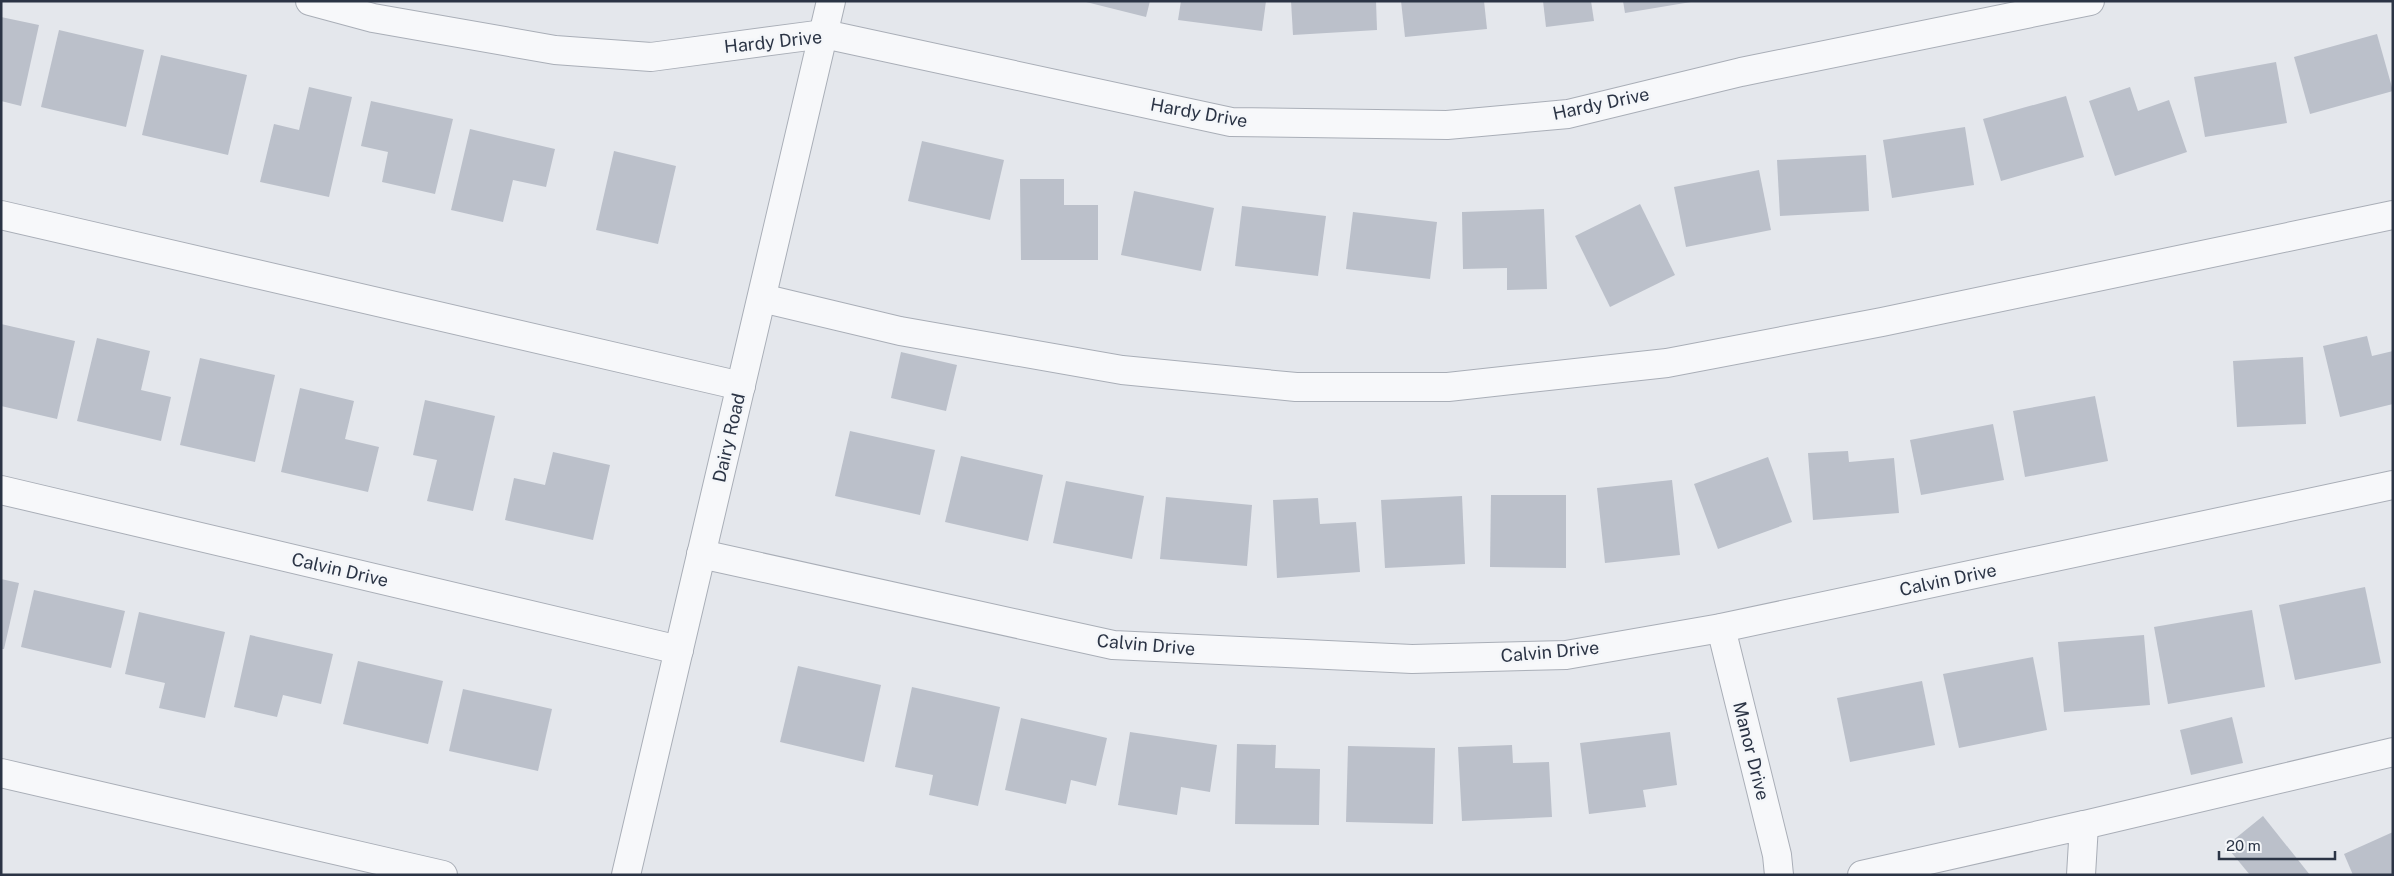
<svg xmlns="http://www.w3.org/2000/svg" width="2394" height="876" viewBox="0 0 2394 876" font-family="'Public Sans',sans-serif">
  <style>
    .building { fill: #bbc0ca }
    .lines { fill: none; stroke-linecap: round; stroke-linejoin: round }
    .minor-casing { stroke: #a9aeb7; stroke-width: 30 }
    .minor { stroke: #f7f8fa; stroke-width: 28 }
    .labels { text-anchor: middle; stroke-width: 5; stroke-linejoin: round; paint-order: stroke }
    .street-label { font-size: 18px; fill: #2b3445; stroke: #f4f6f9 }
  </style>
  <rect width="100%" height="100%" fill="#e4e7ec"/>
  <g class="building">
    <polygon points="1082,1 1150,1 1146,17"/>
    <polygon points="1181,1 1266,1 1262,31 1178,20"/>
    <polygon points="1291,1 1376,1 1377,30 1293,35"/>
    <polygon points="1401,1 1484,1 1487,29 1405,37"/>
    <polygon points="1543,1 1591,1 1594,21 1546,27"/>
    <polygon points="1623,1 1690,1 1691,2 1625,13"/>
    <polygon points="1,17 39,25 21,106 1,101"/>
    <polygon points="59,30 144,50 126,127 41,107"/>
    <polygon points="2377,34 2393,91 2310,114 2294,57"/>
    <polygon points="161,55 247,75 228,155 142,135"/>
    <polygon points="2276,62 2287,123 2205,137 2194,77"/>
    <polygon points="309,87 352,97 329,197 260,182 274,124 299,130"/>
    <polygon points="2130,87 2138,111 2169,100 2187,152 2115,176 2089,101"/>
    <polygon points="2066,96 2084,157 2001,181 1983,119"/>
    <polygon points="371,101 453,119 435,194 382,182 388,152 361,146"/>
    <polygon points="1965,127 1974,185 1892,198 1883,140"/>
    <polygon points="470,129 555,149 546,187 513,180 503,222 451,210"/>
    <polygon points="922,141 1004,160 990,220 908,201"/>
    <polygon points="614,151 676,166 658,244 596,230"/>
    <polygon points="1866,155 1869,211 1780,216 1777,160"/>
    <polygon points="1759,170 1771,230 1686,247 1674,187"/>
    <polygon points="1020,179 1064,179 1064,205 1098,205 1098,260 1021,260"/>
    <polygon points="1134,191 1214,208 1201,271 1121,255"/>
    <polygon points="1640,204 1675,275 1610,307 1575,236"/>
    <polygon points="1242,206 1326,216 1318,276 1235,266"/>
    <polygon points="1544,209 1547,289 1507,290 1507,268 1463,269 1462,212"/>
    <polygon points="1353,212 1437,222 1430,279 1346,269"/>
    <polygon points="1,324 75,341 57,419 1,406"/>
    <polygon points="2367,336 2372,356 2393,351 2393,404 2340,417 2323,346"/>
    <polygon points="97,338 150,351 141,390 171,397 161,441 77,421"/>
    <polygon points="901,352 957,365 946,411 891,398"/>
    <polygon points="2303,357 2306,424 2237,427 2233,361"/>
    <polygon points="200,358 275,375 255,462 180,445"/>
    <polygon points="300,388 354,401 345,439 379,447 368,492 281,472"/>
    <polygon points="2095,396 2108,461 2025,477 2013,411"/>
    <polygon points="425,400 495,416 473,511 427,501 437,460 413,455"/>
    <polygon points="1993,424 2004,480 1921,495 1910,440"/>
    <polygon points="850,431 935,450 920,515 835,496"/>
    <polygon points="1848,451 1849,462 1894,458 1899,513 1813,520 1808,453"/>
    <polygon points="553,452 610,465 593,540 505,520 514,478 545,485"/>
    <polygon points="961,456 1043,475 1028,541 945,522"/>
    <polygon points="1768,457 1792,522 1718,549 1694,484"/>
    <polygon points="1672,480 1680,555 1605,563 1597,488"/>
    <polygon points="1066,481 1144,496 1132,559 1053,543"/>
    <polygon points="1491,495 1566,495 1566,568 1490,567"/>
    <polygon points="1462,496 1465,564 1385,568 1381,500"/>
    <polygon points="1166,497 1252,505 1247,566 1160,559"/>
    <polygon points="1318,498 1320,524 1356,522 1360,572 1277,578 1273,500"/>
    <polygon points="1,579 19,583 4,649 1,649"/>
    <polygon points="2365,587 2381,663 2295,680 2279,605"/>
    <polygon points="34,590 125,611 111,668 21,647"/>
    <polygon points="2252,610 2265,687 2168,704 2154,627"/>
    <polygon points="139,612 225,632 205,718 159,708 165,683 125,674"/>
    <polygon points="250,635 333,654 321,704 283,695 277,717 234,707"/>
    <polygon points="2144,635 2150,705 2064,712 2058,642"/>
    <polygon points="2033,657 2047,730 1959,748 1943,674"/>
    <polygon points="358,661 443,681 428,744 343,724"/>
    <polygon points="798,666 881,685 864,762 780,742"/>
    <polygon points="1922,681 1935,745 1850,762 1837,698"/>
    <polygon points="912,687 1000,707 978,806 929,795 933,775 895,767"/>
    <polygon points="463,689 552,709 538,771 449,751"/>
    <polygon points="2232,717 2243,763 2191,775 2180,730"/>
    <polygon points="1021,718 1107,738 1096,786 1071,780 1066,804 1005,790"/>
    <polygon points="1130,732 1217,745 1210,792 1181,787 1177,815 1118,805"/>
    <polygon points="1670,732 1677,785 1643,790 1646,807 1589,814 1580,743"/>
    <polygon points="1237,744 1276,745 1275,768 1320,769 1319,825 1235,824"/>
    <polygon points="1512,745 1513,763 1549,762 1552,817 1462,821 1458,747"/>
    <polygon points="1348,746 1435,748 1433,824 1346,822"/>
    <polygon points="2263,816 2310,875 2250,875 2226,846"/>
    <polygon points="2393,832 2393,875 2353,875 2344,854"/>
  </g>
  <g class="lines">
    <defs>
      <g id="minor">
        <polyline points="310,1 373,18 555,50 651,57 824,34 1231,122 1447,125 1568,114 1741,72 2090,1"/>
        <polyline points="1,215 741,386"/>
        <polyline points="762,298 900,331 1122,370 1296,387 1448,387 1667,363 1882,322 2393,215"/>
        <polyline points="1,490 679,650"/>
        <polyline points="701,554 1113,645 1412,659 1566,655 1721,628 2393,485"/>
        <polyline points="1721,628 1777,855 1779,875"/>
        <polyline points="1,773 443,875"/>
        <polyline points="2084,825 2393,752"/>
        <polyline points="626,875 831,1"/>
        <polyline points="1862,875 2084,825 2081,875"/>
      </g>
    </defs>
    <use href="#minor" class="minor-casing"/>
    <use href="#minor" class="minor"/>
  </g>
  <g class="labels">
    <g class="street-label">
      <text transform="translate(773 42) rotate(-6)" y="6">Hardy Drive</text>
      <text transform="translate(1601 104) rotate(-12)" y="6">Hardy Drive</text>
      <text transform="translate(1199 113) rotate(10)" y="6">Hardy Drive</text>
      <text transform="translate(729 438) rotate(-77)" y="6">Dairy Road</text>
      <text transform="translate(340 570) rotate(13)" y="6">Calvin Drive</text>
      <text transform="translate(1948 580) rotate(-12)" y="6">Calvin Drive</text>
      <text transform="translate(1146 645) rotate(5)" y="6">Calvin Drive</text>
      <text transform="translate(1550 652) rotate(-5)" y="6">Calvin Drive</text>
      <text transform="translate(1751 751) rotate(76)" y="6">Manor Drive</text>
    </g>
  </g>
  <rect width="2394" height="876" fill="none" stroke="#2b3445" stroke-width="5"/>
  <path d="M2219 851v8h116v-8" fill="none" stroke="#2b3445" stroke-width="2.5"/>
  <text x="2226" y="851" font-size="15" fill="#2b3445" stroke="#f4f6f9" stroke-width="4" paint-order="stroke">20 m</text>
</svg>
